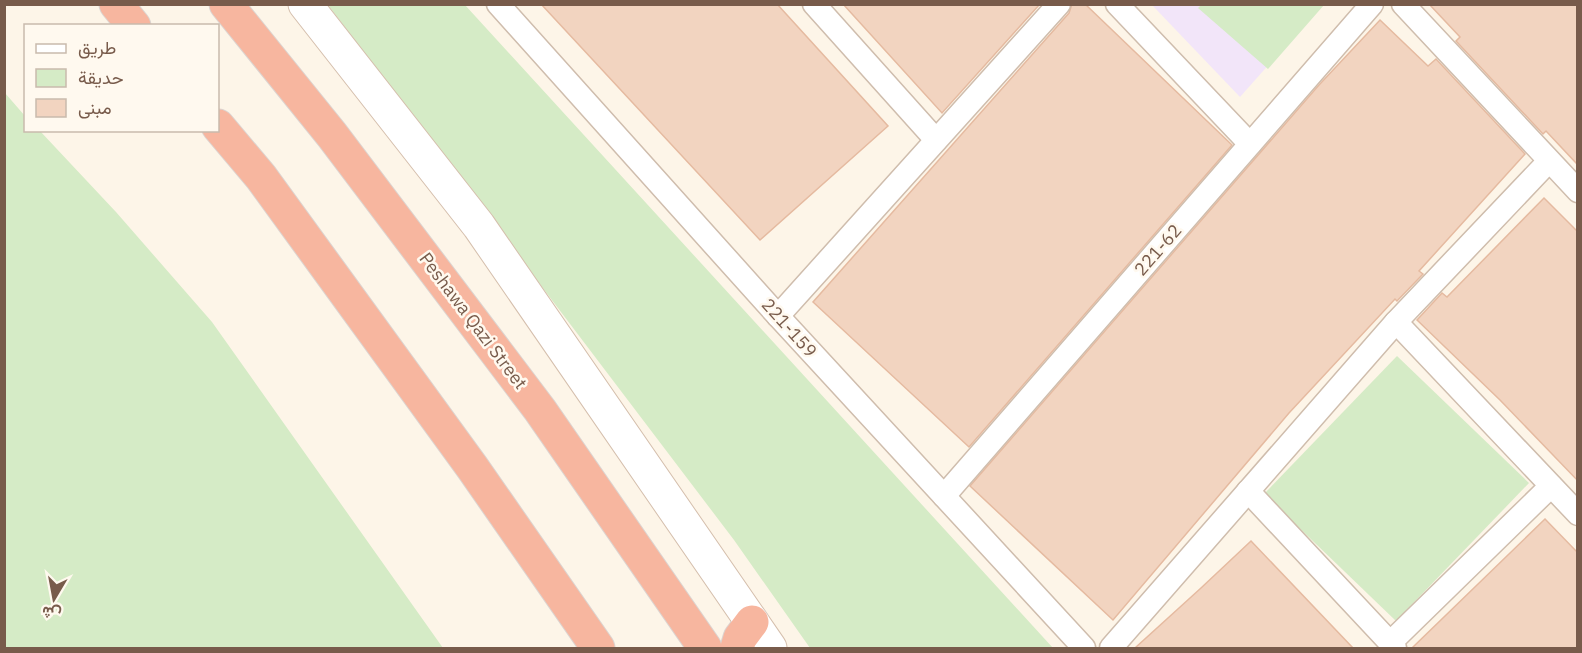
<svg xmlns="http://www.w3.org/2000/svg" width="1582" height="653" viewBox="0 0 1582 653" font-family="'IBM Plex Sans',Vazirmatn,sans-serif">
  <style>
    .education { fill: #f2e5f9 }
    .green { fill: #d5ebc6 }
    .building { fill: #f2d4c0; stroke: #e5baa0; stroke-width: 1.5 }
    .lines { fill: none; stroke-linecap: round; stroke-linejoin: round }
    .street-casing { stroke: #cfbdad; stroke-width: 25 }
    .secondary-casing { stroke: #d5bfad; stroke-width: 35 }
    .highway-casing { stroke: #dcd4d0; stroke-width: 35 }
    .street { stroke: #fff; stroke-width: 22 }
    .secondary { stroke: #fff; stroke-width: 33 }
    .highway { stroke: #f7b69f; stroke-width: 33 }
    .labels { text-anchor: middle; stroke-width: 5; stroke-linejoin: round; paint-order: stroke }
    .street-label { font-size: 18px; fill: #785b4b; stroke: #fff9ef }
  </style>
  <rect width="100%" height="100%" fill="#fdf5e8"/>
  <polygon class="education" points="1152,5 1322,5 1240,97"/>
  <g class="green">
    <polygon points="328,5 465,5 1053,648 810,648 734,540"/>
    <polygon points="1201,5 1201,4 1324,5 1268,69 1198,8"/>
    <polygon points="5,93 25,116 26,130 40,131 116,212 212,322 443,648 5,648"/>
    <polygon points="1397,356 1529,483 1396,621 1264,494"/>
  </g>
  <g class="building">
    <polygon points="541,4 777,4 888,126 760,240"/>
    <polygon points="843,4 1040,4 942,113"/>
    <polygon points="1072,4 1085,4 1232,145 969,447 813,302 1069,13"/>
    <polygon points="1429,4 1578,4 1578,165 1546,131 1543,134 1456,41 1460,37"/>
    <polygon points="1380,20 1428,66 1436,59 1525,154 1419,271 1423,274 1397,301 1395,299 1289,413 1113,620 970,486 1319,85"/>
    <polygon points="1544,198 1578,232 1578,481 1500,400 1417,320 1442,293 1447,297"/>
    <polygon points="1545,519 1578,553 1578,648 1412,648"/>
    <polygon points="1251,541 1353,648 1135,648 1201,588"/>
  </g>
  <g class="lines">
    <defs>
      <g id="street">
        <polyline points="498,4 778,316 1084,648"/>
        <polyline points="814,4 936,140"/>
        <polyline points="1117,4 1250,144"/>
        <polyline points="1403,4 1578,191"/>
        <polyline points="778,316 1059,4"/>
        <polyline points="1396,322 1578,514"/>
        <polyline points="1248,491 1395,648"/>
        <polyline points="944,496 1372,4"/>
        <polyline points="1390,643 1551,486"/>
        <polyline points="1111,648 1396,322 1549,161"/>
      </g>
      <polyline id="secondary" points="305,4 479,226 770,648"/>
      <g id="highway">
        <polyline points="116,4 134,26"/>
        <polyline points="226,4 332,135 540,410 705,648"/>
        <polyline points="218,126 261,177 472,467 598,648"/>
        <polyline points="737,648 740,638 752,622"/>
      </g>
    </defs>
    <use href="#street" class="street-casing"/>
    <use href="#secondary" class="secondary-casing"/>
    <use href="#highway" class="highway-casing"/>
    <use href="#street" class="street"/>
    <use href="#secondary" class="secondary"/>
    <use href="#highway" class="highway"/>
  </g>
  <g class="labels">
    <g class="street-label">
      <text transform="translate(1158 250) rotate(-49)" y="6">221-62</text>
      <text transform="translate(473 321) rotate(53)" y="6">Peshawa Qazi Street</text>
      <text transform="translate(789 328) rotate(48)" y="6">221-159</text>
    </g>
  </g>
  <rect width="1582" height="653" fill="none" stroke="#785b4b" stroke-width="12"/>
  <rect x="24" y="24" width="195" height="108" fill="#fff9ef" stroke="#c9baad" stroke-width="1.5"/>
  <rect x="36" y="44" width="30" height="9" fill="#ffffff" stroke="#c9baad" stroke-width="1.5"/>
  <text x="78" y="54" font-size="18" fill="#785b4b">طريق</text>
  <rect x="36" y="69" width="30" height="18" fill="#d5ebc6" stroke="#c9baad" stroke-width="1.5"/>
  <text x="78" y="84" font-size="18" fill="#785b4b">حديقة</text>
  <rect x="36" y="99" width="30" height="18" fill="#f2d4c0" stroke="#c9baad" stroke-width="1.5"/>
  <text x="78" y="114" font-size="18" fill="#785b4b">مبنى</text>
  <g transform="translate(54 599) rotate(190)" stroke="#fff9ef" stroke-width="4.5" paint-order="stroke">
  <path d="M0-4.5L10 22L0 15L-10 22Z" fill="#785b4b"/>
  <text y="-9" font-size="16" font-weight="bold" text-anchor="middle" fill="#785b4b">ش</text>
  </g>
</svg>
